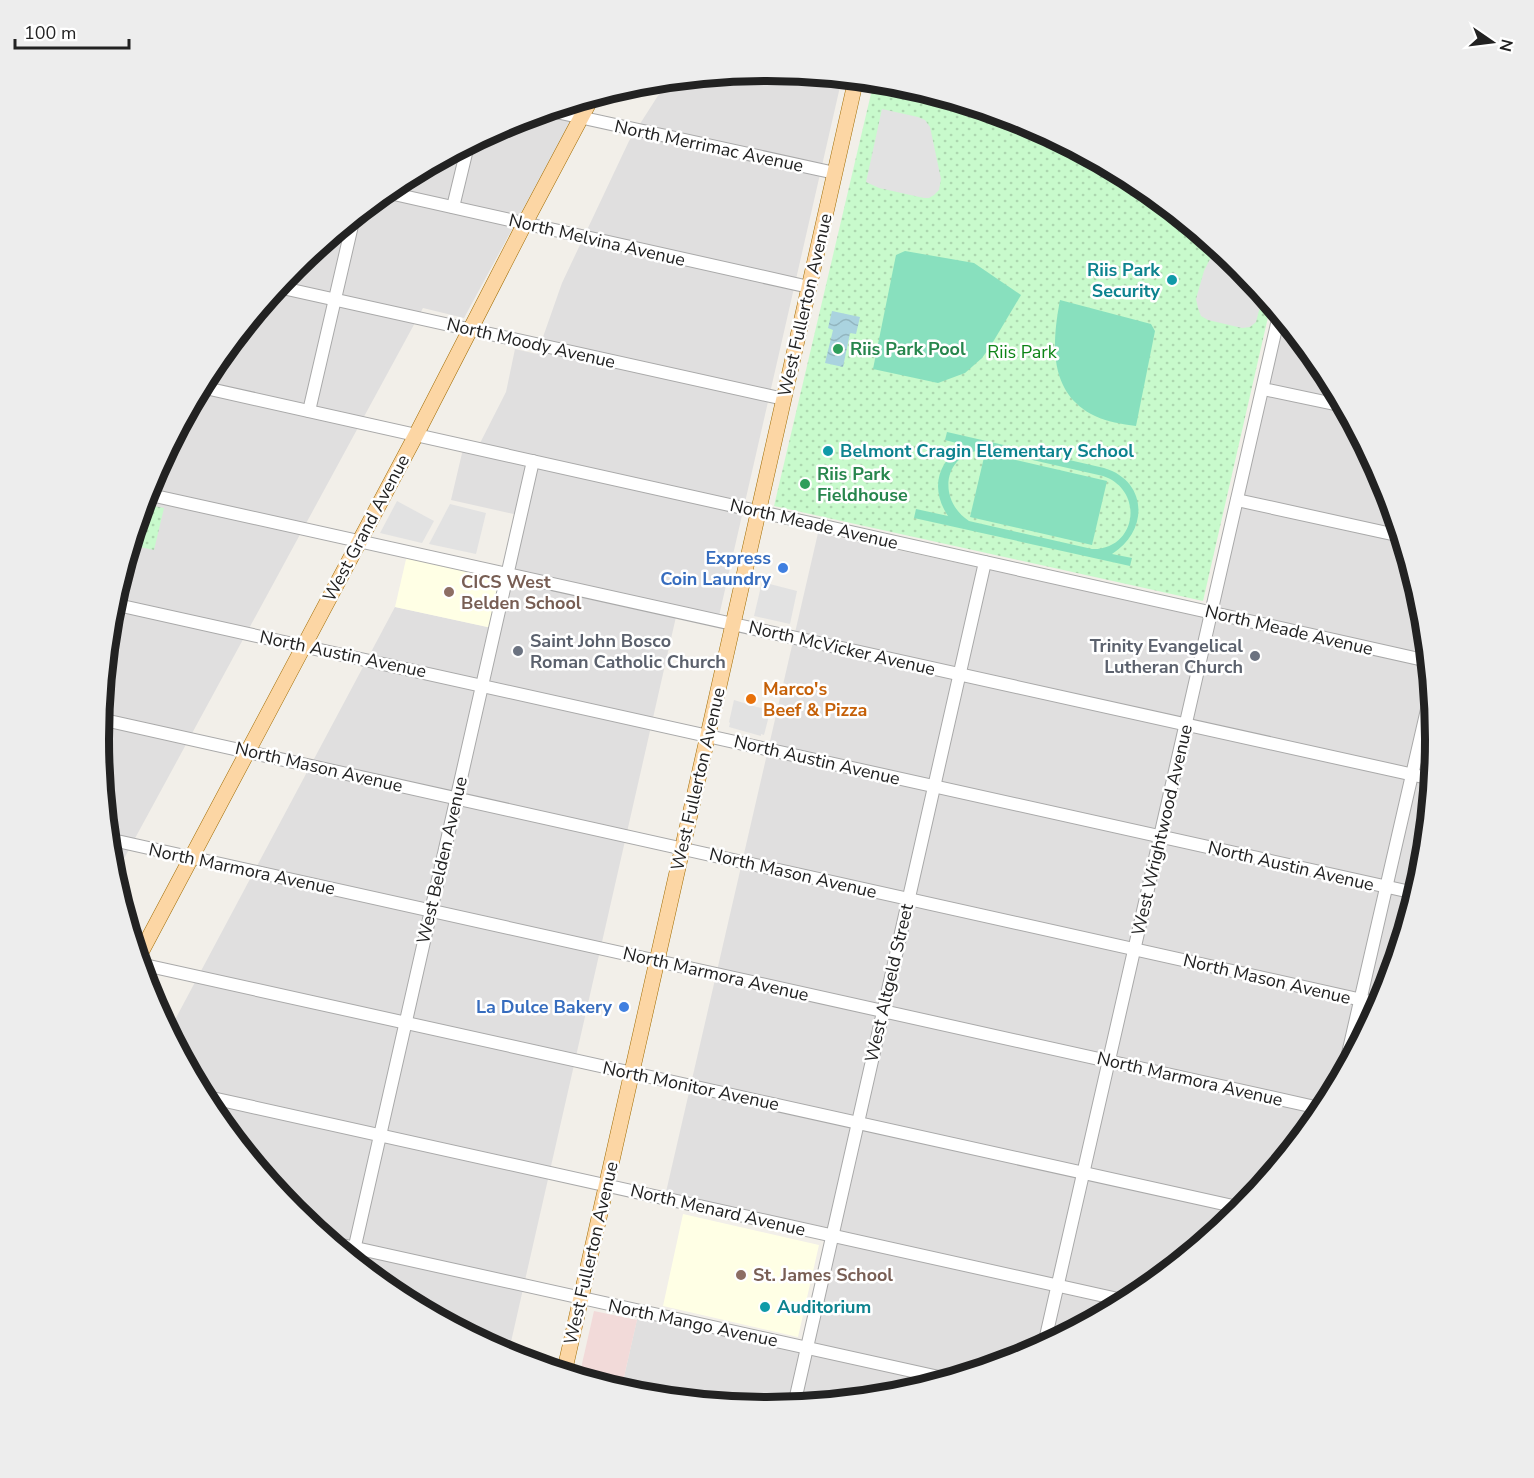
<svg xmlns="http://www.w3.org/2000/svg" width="1534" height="1478" viewBox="0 0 1534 1478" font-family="'Nunito Sans',sans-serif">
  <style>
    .residential { fill: #e0dfdf }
    .commercial { fill: #f2dad9 }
    .education { fill: #ffffe5 }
    .park { fill: url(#park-dots) }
    .pitch { fill: #88e0be; fill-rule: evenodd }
    .parking { fill: #e2e2e2 }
    .water { fill: url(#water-waves) }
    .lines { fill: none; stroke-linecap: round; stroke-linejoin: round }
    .minor-casing { stroke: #a9a9a9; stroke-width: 14 }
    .major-casing { stroke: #a06b00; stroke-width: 16 }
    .minor { stroke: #fff; stroke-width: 12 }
    .major { stroke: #fcd6a4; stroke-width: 15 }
    .culture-dot { fill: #0f9aa8; stroke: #fff; stroke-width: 2 }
    .leisure-dot { fill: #2e9e5b; stroke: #fff; stroke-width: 2 }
    .shop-dot { fill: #3f7fe0; stroke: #fff; stroke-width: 2 }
    .education-dot { fill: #8d6e63; stroke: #fff; stroke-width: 2 }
    .worship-dot { fill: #6b7280; stroke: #fff; stroke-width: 2 }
    .food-dot { fill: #e8710a; stroke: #fff; stroke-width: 2 }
    .labels { text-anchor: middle; stroke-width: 5; stroke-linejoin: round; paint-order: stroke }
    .street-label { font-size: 18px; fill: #222; stroke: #fff }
    .culture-label { font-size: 18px; font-weight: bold; fill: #0d838f; stroke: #fff; text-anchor: start }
    .leisure-label { font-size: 18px; font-weight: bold; fill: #27864d; stroke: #fff; text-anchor: start }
    .park-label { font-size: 18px; fill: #0c8416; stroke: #fff }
    .shop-label { font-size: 18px; font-weight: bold; fill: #366cbe; stroke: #fff; text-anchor: end }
    .education-label { font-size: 18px; font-weight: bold; fill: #785e54; stroke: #fff; text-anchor: start }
    .worship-label { font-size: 18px; font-weight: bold; fill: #5b616d; stroke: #fff; text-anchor: start }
    .food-label { font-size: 18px; font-weight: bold; fill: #c56008; stroke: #fff; text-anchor: start }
    .rim { fill: none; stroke: #222; stroke-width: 8 }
  </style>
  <defs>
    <pattern id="park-dots" width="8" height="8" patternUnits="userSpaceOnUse" patternTransform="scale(1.5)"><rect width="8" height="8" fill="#c8facc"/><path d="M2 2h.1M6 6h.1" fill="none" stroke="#acd6af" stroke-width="1.8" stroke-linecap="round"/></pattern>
    <pattern id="water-waves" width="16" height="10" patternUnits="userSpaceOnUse" patternTransform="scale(1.5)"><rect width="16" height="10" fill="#aad3df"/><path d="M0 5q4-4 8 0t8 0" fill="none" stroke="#92b5bf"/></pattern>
  </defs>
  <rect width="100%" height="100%" fill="#f2efe9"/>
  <g class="residential">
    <polygon points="767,71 842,78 719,616 678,608 508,1355 395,1295 294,1211 211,1110 169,1031 395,607 492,628 518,515 451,500 463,449 476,451 506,392 515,349 537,354 562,283 629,141 668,80"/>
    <polygon points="582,100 464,318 423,308 114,877 111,869 99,739 111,608 150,483 211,367 295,266 396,183 511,121"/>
    <polygon points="1284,320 1323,368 1385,483 1423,609 1435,739 1423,870 1384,995 1323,1111 1239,1212 1138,1295 1023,1357 897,1395 767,1407 636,1395 621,1390 638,1315 812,1355 838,1230 666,1192 818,533 1216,618"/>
  </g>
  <polygon class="commercial" points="594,1311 637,1320 621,1390 579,1377"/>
  <g class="education">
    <polygon points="407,555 504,576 492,628 395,607"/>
    <polygon points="683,1214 819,1245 798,1337 663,1306"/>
  </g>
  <g class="park">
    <polygon points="874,81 898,83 1023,122 1139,183 1240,267 1271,304 1203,601 774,506"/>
    <polygon points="143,504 164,508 154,550 131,545"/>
  </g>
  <g class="pitch">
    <polygon points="905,251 974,263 1021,295 990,347 982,358 965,373 938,383 873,369 896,255"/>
    <path d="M1060 300 1151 324 1155 331 1136 426C1122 424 1107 422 1095 416 1048 393 1052 343 1060 300Z"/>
    <path d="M947 432 1104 468C1148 481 1149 531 1112 554L1132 558 1130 566 914 518 916 509 948 516C930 489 937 462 964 445L945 440ZM982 450 993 451 1103 476C1145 490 1137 550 1092 549L969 521C937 500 943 454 982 450Z"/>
    <polygon points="985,453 1107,481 1092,545 970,517"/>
  </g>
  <g class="parking">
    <polygon points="882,109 918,117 925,120 930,127 941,179 939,190 934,195 929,198 924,198 879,188 866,182"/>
    <polygon points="1222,252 1240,267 1263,295 1256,322 1250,327 1242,328 1208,320 1201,316 1198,308 1196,299 1204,271 1210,259"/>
    <polygon points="397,501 434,521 422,543 380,533"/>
    <polygon points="450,504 486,513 476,554 429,544"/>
    <polygon points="762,582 797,591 790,624 754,616"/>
    <polygon points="734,700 757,707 766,709 768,707 771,708 764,735 761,734 761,736 729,727 730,723 729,722"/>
  </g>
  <polygon class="water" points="832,311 860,317 856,334 850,333 843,367 825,363 833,330 828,328"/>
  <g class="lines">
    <defs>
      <g id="minor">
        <polyline points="547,110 835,173"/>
        <polyline points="385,192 809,287"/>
        <polyline points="453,207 468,145"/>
        <polyline points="278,287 784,399"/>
        <polyline points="201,387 1428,661"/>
        <polyline points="1263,389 1344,406"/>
        <polyline points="309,411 354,217"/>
        <polyline points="146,494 1432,779"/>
        <polyline points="1237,500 1401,536"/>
        <polyline points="113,604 1415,893"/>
        <polyline points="100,719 1380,1004"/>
        <polyline points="108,839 1324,1109"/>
        <polyline points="140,964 1242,1208"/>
        <polyline points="1344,1071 1431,692"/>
        <polyline points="203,1096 1127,1301"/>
        <polyline points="333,1243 948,1379"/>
        <polyline points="352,1259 533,461"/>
        <polyline points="1044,1345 1279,315"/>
        <polyline points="794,1405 985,562"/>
      </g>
      <g id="major">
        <polyline points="138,958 416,435 525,223 592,97"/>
        <polyline points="564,1373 856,79"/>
      </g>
    </defs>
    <use href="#minor" class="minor-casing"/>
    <use href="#major" class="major-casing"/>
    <use href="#minor" class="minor"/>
    <use href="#major" class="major"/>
  </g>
  <g class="culture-dot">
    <circle cx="1172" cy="280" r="6"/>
    <circle cx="828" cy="451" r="6"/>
    <circle cx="765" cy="1307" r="6"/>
  </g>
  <g class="leisure-dot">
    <circle cx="838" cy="349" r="6"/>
    <circle cx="805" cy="484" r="6"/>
  </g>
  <g class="shop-dot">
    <circle cx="783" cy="568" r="6"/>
    <circle cx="624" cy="1007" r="6"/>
  </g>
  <g class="education-dot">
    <circle cx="449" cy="592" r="6"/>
    <circle cx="741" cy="1275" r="6"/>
  </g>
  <g class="worship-dot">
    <circle cx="518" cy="651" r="6"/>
    <circle cx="1255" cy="656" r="6"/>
  </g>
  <circle class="food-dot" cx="751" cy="699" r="6"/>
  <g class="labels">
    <g class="street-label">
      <text transform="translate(709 146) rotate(12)" y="6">North Merrimac Avenue</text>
      <text transform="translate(597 240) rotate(13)" y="6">North Melvina Avenue</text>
      <text transform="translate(805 305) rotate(-77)" y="6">West Fullerton Avenue</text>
      <text transform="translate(531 343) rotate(13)" y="6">North Moody Avenue</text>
      <text transform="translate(814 524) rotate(13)" y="6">North Meade Avenue</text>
      <text transform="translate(366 528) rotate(-62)" y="6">West Grand Avenue</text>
      <text transform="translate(1289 630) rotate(13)" y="6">North Meade Avenue</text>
      <text transform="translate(842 648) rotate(13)" y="6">North McVicker Avenue</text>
      <text transform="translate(343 654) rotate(12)" y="6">North Austin Avenue</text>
      <text transform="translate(817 760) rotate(13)" y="6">North Austin Avenue</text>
      <text transform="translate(319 767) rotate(13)" y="6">North Mason Avenue</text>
      <text transform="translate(698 779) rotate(-77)" y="6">West Fullerton Avenue</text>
      <text transform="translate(1162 830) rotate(-77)" y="6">West Wrightwood Avenue</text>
      <text transform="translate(442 860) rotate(-77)" y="6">West Belden Avenue</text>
      <text transform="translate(1291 866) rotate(13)" y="6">North Austin Avenue</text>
      <text transform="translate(242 869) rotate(12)" y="6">North Marmora Avenue</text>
      <text transform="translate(793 873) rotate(13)" y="6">North Mason Avenue</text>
      <text transform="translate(716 974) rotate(13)" y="6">North Marmora Avenue</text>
      <text transform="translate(1267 979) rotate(13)" y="6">North Mason Avenue</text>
      <text transform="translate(889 983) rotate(-77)" y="6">West Altgeld Street</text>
      <text transform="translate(1190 1079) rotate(13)" y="6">North Marmora Avenue</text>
      <text transform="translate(691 1086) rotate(12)" y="6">North Monitor Avenue</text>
      <text transform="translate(718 1210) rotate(13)" y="6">North Menard Avenue</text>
      <text transform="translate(591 1253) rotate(-77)" y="6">West Fullerton Avenue</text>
      <text transform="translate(693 1323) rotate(12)" y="6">North Mango Avenue</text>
    </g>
    <g class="culture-label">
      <text x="1160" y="276" text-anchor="end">Riis Park<tspan x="1160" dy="21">Security</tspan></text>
      <text x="840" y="457">Belmont Cragin Elementary School</text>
      <text x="777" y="1313">Auditorium</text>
    </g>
    <g class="leisure-label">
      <text x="850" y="355">Riis Park Pool</text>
      <text x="817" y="480">Riis Park<tspan x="817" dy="21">Fieldhouse</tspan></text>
    </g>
    <g class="park-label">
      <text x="1022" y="358">Riis Park</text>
    </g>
    <g class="shop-label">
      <text x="771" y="564">Express<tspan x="771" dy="21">Coin Laundry</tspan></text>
      <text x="612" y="1013">La Dulce Bakery</text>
    </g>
    <g class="education-label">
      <text x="461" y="588">CICS West<tspan x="461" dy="21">Belden School</tspan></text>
      <text x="753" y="1281">St. James School</text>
    </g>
    <g class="worship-label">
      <text x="530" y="647">Saint John Bosco<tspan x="530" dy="21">Roman Catholic Church</tspan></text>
      <text x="1243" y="652" text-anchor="end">Trinity Evangelical<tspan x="1243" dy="21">Lutheran Church</tspan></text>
    </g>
    <g class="food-label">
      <text x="763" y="695">Marco's<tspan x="763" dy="21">Beef &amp; Pizza</tspan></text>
    </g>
  </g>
  <path d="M0 0H1534V1478H0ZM109 739a658 658 0 1 1 1316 0a658 658 0 1 1-1316 0Z" fill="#ededed" fill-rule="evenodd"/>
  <path class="rim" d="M109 739a658 658 0 1 1 1316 0a658 658 0 1 1-1316 0Z"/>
  <g transform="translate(1492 42) rotate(104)" stroke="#ffffff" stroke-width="4.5" paint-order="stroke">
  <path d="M0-4.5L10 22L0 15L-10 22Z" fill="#222222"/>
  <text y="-9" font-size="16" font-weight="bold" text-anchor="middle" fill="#222222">N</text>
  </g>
  <path d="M15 39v9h114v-9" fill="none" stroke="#222222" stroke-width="3"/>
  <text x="24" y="39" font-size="18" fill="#222222" stroke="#ffffff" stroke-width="4.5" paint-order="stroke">100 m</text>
</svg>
